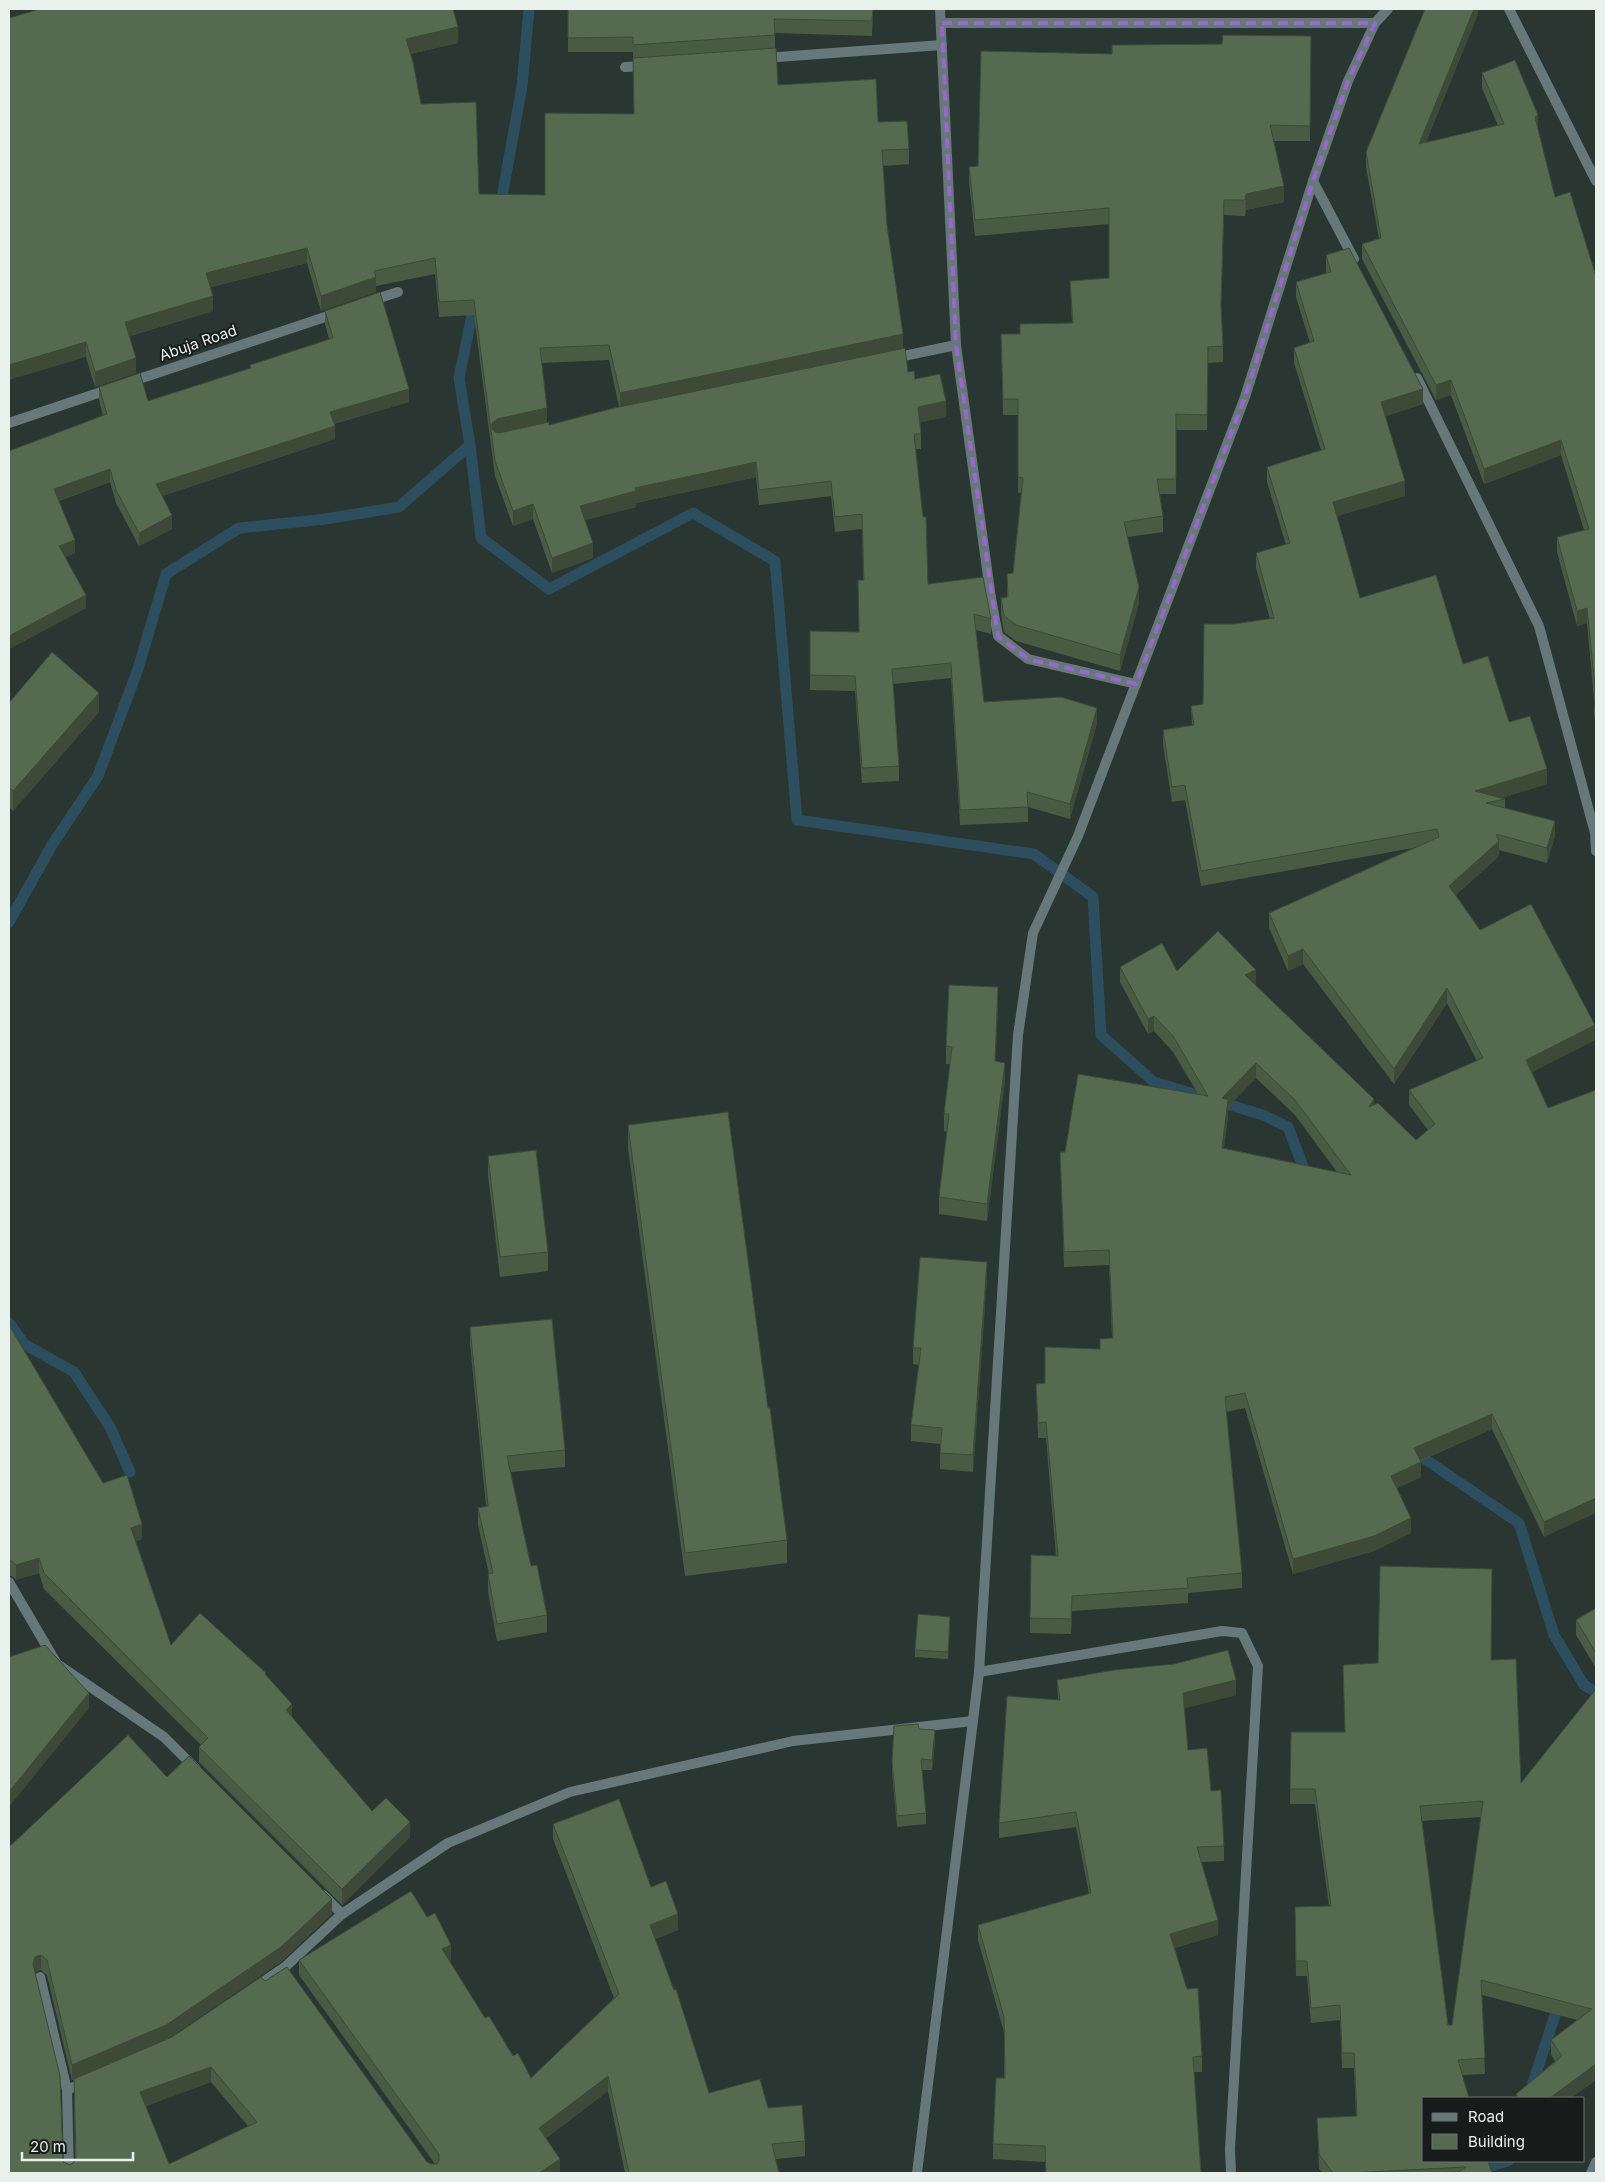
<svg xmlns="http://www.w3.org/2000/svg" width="1605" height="2182" viewBox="0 0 1605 2182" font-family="Inter,sans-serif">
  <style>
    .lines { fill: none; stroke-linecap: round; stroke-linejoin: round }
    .stream { stroke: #2c4e5e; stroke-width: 11 }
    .minor { stroke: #667879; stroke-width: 10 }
    .tertiary { stroke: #667879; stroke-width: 10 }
    .wall { fill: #4a5b44; fill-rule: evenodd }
    .shaded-wall { fill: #3c4a37 }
    .building { fill: #566a4f; stroke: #3c4a37; fill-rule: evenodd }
    .marked { fill: none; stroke: #9c67cd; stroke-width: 4; stroke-dasharray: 10 6; stroke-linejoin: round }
    .labels { text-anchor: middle; stroke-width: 4; stroke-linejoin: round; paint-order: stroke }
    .street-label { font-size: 15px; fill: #e9f1ed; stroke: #171c1a }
  </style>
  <rect width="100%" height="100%" fill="#2a3631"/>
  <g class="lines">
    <g class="stream">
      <polyline points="500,208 522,86 529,9"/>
      <polyline points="475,300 459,378 470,445 481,538 549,589 693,513 775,561 797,820 1034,854 1093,897 1101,1035 1154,1082 1263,1115 1288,1127 1307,1177"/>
      <polyline points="9,922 52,845 98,776 138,669 166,574 239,528 325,519 399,507 470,445"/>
      <polyline points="9,1323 24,1344 74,1372 110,1427 130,1472"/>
      <polyline points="1416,1448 1419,1455 1519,1523 1554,1635 1584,1685 1596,1692"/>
      <polyline points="1528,2098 1560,2000"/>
      <polyline points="1466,2173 1508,2161"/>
    </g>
    <g class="minor">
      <polyline points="940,9 956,345 991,598 998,636 1028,659 1136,684"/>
      <polyline points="1509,9 1596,181"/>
      <polyline points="942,23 1375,23"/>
      <polyline points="764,58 942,45"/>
      <polyline points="625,67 647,66"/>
      <polyline points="1313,181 1354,259"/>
      <polyline points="370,301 398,292"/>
      <polyline points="894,358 956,345"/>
      <polyline points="1417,378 1539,626 1595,833 1596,851"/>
      <polyline points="130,382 337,313"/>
      <polyline points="9,423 110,389"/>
      <polyline points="9,1582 57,1664 164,1737 196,1769"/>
      <polyline points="979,1672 1222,1631 1242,1633 1258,1666 1230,2149 1231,2173"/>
      <polyline points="323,1895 342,1914"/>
      <polyline points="40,1977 67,2090 69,2173"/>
      <polyline points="254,1988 285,1967 342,1914 448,1843 570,1792 793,1741 973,1721"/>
      <polyline points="67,2090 85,2082"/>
      <polyline points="1591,2173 1596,2162"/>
    </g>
    <polyline class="tertiary" points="917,2173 979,1672 1018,1035 1033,933 1078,836 1245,397 1313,181 1348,81 1375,23 1388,9"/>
  </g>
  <g class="wall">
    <path d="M40 9 458 43 410 54 421 104 479 194 545 195 634 114 633 52H568V9H873L872 36 775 33V48L778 85 878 122 909 149V164L883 166 887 225 903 348 908 372 946 417 920 422 921 434V449H916L928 584 991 619V634L976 630 984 702 1097 723 1070 819 1028 807V822L960 825 951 678 893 684 899 766V781L862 783 855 691 810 690V631L859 632 863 580 862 529 835 532 831 496 759 505 756 477 636 503V507L585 520 593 558 552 573 533 519 513 526 495 476 474 315 439 317 435 274 376 286V292L321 311 307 263 211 287 213 311 130 336 136 373 95 387 86 357ZM609 360 619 407 549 425 547 423 541 363Z"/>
    <polygon points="1478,9 1478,14 1426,142 1498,126 1482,88 1482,73 1538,131 1555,197 1596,276 1596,726 1594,714 1594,699 1587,623 1577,626 1557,552 1557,537 1584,530 1561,455 1484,484 1451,395 1436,400 1362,259 1362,244 1379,239 1366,167 1366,152"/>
    <polygon points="1311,36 1310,141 1274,141 1284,202 1246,210 1245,216 1224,215 1221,310 1223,346 1223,362 1208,363 1207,430 1176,430 1176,494 1160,494 1163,516 1163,532 1128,537 1139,603 1120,671 1016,641 1004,632 1001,614 1001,598 1007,597 1007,574 1013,573 1021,493 1018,493 1018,415 1003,415 1001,334 1020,334 1072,323 1070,281 1109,278 1109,224 975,236 969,182 969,167 978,166 1112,54"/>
    <path d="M1326 255 1423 404 1385 416 1405 496 1337 516 1360 598 1463 664 1509 722 1547 784 1501 798 1505 799V808L1555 836 1547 863 1499 850V856L1456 895 1480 930 1595 1040 1532 1072 1548 1108 1544 1537 1492 1429 1420 1461 1421 1477 1397 1488 1411 1533 1374 1551 1293 1574 1245 1408 1226 1412 1242 1573V1588L1188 1593V1603L1072 1611 1071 1634 1030 1633V1618L1056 1556 1046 1438H1038L1036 1384 1045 1383 1100 1349V1339L1112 1338 1109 1265 1064 1267 1060 1152H1065L1198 1094 1173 1052 1154 1031 1148 1034 1120 982V967L1177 971 1256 986 1374 1105 1416 1140 1428 1130 1409 1105V1090L1477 1061 1447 1003 1394 1084 1303 964 1288 971 1269 928V913L1413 848 1201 886 1185 800 1172 802 1163 745V730L1192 725 1191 706 1203 704 1234 624 1270 619 1256 568V553L1286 545 1267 482V467L1321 450 1294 363V348L1310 343 1296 297V282L1326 273ZM1256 1078 1295 1115 1337 1172 1224 1148 1228 1115V1107Z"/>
    <polygon points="325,311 409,402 334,424 335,439 162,496 172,529 139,546 116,503 110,482 59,501 75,553 65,557 86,608 9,649 9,451 103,416 99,400 99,387 148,401 250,368 250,365 329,339 325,324"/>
    <polygon points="9,703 99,712 13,811 9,807"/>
    <polygon points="998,1004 995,1062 1005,1080 987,1221 939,1214 939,1197 947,1132 944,1131 944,1114 950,1064 946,1064 946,1046"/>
    <polygon points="628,1125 768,1408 787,1540 787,1563 685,1576 628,1148"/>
    <polygon points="488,1156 548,1252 548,1271 500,1277 488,1175"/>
    <polygon points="987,1278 973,1472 940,1469 940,1444 911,1441 911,1425 919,1365 913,1364 913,1348"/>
    <polygon points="9,1325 103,1483 142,1539 136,1541 171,1645 266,1676 292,1717 372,1811 410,1837 342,1905 199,1762 199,1747 201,1745 44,1589 39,1573 16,1580 12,1576 9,1576"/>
    <polygon points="470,1327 565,1450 565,1467 510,1472 531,1566 547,1615 547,1632 497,1641 488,1592 488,1574 489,1574 478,1525 478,1508 486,1507 470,1344"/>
    <polygon points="1596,1608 1596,1668 1576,1635 1576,1620"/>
    <polygon points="950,1624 948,1659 915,1657 915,1650"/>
    <path d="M1491 1659 1521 1783 1596 1689V2080L1571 2098H1516V2094L1555 2061 1551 2055V2040L1577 2020 1482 1995 1485 2074 1462 2075 1492 2173H1322L1319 2169 1317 2118 1356 2116 1354 2068H1342L1340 2020 1311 2023 1307 1976H1296L1295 1922 1329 1906 1315 1804H1290L1291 1732H1345L1343 1665ZM1481 1817 1452 2025H1448L1422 1821Z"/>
    <polygon points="1057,1680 1236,1695 1184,1708 1188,1750 1211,1791 1224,1846 1224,1861 1201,1862 1218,1935 1175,1948 1202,2056 1202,2072 1194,2072 1201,2173 1046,2173 1045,2162 993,2159 993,2144 1004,2078 1004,2032 978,1940 978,1925 1089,1894 1076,1827 999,1838 999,1823 1058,1699"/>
    <polygon points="919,1729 935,1741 932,1770 922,1770 926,1813 926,1824 897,1827 892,1772 892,1761"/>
    <path d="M167 1777 332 1914 281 1962 166 2040 427 2162 431 2164H435L299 1975V1960H451L449 1961 485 2018 531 2078 614 1998 553 1839V1824L651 1887 678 1930 655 1939 709 2093 768 2108 805 2141V2156L776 2159 779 2173H625L608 2091 546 2138 560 2173H9V1847ZM41 1970 47 1975 72 2080H74L75 2159 73 2163 70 2165 63 2162 35 1972ZM211 2082 248 2126 169 2164 146 2106Z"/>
  </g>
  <g class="shaded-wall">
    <polygon points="1474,9 1478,9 1478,14 1419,159 1419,144"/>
    <polygon points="458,27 458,43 406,55 406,39"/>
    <polygon points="1538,115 1538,131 1535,117"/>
    <polygon points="1284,186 1284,202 1246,210 1245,216 1246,194"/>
    <polygon points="307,248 307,263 206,288 206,273"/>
    <polygon points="376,277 376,292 321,311 321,296"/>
    <polygon points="213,296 213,311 125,337 125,322"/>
    <polygon points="903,334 903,349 620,408 620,393"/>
    <polygon points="86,342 86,357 9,380 9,365"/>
    <polygon points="136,358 136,373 95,387 95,372"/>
    <polygon points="1451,380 1451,395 1436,400 1436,385"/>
    <polygon points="409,389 409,402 330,425 330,412"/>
    <polygon points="1423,389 1423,404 1381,418 1381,402"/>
    <polygon points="946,401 946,417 918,423 918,407"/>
    <polygon points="547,408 547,424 492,438 492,423 497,419"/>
    <polygon points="335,426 335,439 156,498 156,484"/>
    <polygon points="1561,440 1561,455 1484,484 1484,469"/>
    <polygon points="756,462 756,477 636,503 636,507 580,521 580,506 635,488"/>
    <polygon points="110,469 110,482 54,502 54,489"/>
    <polygon points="1405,481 1405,496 1333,517 1333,502"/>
    <polygon points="533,504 533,519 513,526 513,511"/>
    <polygon points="172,515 172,529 139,546 139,533"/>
    <polygon points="75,540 75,553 59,560 59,546"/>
    <polygon points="593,543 593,558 552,573 552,558"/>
    <polygon points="1139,587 1139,603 1120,671 1120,655"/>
    <polygon points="86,595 86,608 9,649 9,636"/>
    <polygon points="1587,608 1587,623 1577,626 1577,611"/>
    <polygon points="99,693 99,712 13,811 13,791"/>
    <polygon points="1097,708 1097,723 1070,819 1070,804"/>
    <polygon points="1547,769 1547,784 1475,806 1475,791"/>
    <polygon points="1555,821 1555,836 1547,863 1547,848"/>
    <polygon points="1499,841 1499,856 1449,901 1449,886"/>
    <polygon points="1303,949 1303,964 1288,971 1288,956"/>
    <polygon points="1256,970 1256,986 1245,991 1245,975"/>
    <polygon points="998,987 998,1004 995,1079 995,1061"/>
    <polygon points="1447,988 1447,1003 1394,1084 1394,1069"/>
    <polygon points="1154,1016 1154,1031 1148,1034 1148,1019"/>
    <polygon points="1595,1025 1595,1040 1526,1075 1526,1060"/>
    <polygon points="1005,1063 1005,1080 987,1221 987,1204"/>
    <polygon points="1256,1063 1256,1078 1228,1107 1228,1115 1222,1163 1222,1098"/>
    <polygon points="1374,1099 1374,1114 1369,1107"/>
    <polygon points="987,1262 987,1278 973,1472 973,1455"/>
    <polygon points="1492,1414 1492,1429 1414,1463 1414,1448"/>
    <polygon points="1421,1462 1421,1477 1391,1491 1391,1476"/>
    <polygon points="1596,1498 1596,1513 1544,1537 1544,1522"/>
    <polygon points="1411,1518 1411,1533 1374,1551 1293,1574 1293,1559"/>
    <polygon points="142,1524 142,1539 131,1543 131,1528"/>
    <polygon points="39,1558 39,1573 16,1580 16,1565"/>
    <polygon points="1236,1680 1236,1695 1183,1709 1183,1693"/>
    <polygon points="89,1693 89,1708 9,1807 9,1792"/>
    <polygon points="292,1704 292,1719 286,1710"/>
    <polygon points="935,1730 935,1741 932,1770 932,1760"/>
    <polygon points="410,1822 410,1837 342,1905 342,1889"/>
    <polygon points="332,1899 332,1914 281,1962 166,2040 72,2080 72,2065"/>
    <polygon points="678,1914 678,1930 650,1940 650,1925"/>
    <polygon points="1218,1920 1218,1935 1170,1949 1170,1934"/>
    <polygon points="451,1945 451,1960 442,1964 442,1949"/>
    <polygon points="41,1955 41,1970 35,1972 33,1964 35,1957"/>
    <polygon points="1596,2064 1596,2080 1571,2098 1550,2098"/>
    <polygon points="211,2067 211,2082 140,2108 140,2092"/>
    <polygon points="608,2076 608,2091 539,2143 539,2128"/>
    <polygon points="560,2159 560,2173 539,2173"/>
  </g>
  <g class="building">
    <polygon points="40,9 453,9 458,27 406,39 413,62 421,104 476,102 479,194 545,195 545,113 634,114 633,58 776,48 778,85 876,79 878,122 907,121 909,149 882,150 887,225 903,334 620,393 609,345 540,348 547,408 497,419 492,423 491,428 495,432 499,433 549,422 549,425 614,408 905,348 908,372 914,371 915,379 940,374 946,401 918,407 921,434 914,434 923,517 926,517 928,584 983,577 991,619 974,614 984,702 1061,697 1097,708 1070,804 1027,792 1028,807 960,810 951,663 892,669 899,766 862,768 855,676 810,675 810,631 859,632 858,580 864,580 862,514 835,517 831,481 759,490 756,462 635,488 636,491 580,506 593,543 552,558 533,504 513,511 495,461 474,300 439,302 435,258 374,271 376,277 321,296 307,248 206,273 213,296 125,322 136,358 95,372 86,342 9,365 9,18"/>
    <polygon points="568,9 873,9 872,21 774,19 775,35 633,45 633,37 568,38"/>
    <polygon points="1425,9 1474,9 1419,144 1504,124 1482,73 1515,60 1538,115 1535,117 1555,197 1570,192 1596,276 1596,711 1594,699 1596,698 1587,608 1577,611 1557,537 1589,529 1561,440 1484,469 1451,380 1436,385 1362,244 1381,238 1366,152"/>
    <polygon points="1223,35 1311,36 1310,126 1270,125 1284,186 1246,194 1245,200 1224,200 1221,305 1223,346 1208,347 1207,415 1176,414 1176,479 1157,479 1163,516 1124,522 1139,587 1120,655 1016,625 1004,616 1001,598 1008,597 1007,574 1013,573 1023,478 1018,477 1018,399 1003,399 1001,334 1020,334 1020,324 1073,323 1070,281 1109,278 1109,208 975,220 969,167 978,166 981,51 1112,54 1112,45 1222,44"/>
    <path d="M1349 248 1423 389 1381 402 1405 481 1333 502 1360 598 1436 575 1463 664 1488 656 1509 722 1530 716 1547 769 1475 791 1505 799 1486 803 1555 821 1547 848 1496 834 1499 841 1449 886 1480 930 1531 904 1595 1025 1526 1060 1548 1108 1596 1090V1498L1544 1522 1492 1414 1414 1448 1421 1462 1391 1476 1411 1518 1374 1536 1293 1559 1245 1393 1225 1397 1242 1573 1187 1578 1188 1588 1072 1596 1071 1619 1030 1618 1031 1555 1058 1556 1046 1422 1038 1423 1036 1384 1045 1383V1347L1100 1349V1339L1113 1338 1109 1250 1064 1252 1060 1152H1065L1078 1074 1208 1096 1173 1036 1154 1016 1148 1019 1120 967 1162 943 1177 971 1218 931 1256 970 1245 975 1374 1099 1369 1107 1378 1103 1416 1140 1435 1124 1409 1090 1483 1058 1447 988 1394 1069 1303 949 1288 956 1269 913 1439 837 1437 829 1201 871 1185 785 1172 787 1163 730 1194 725 1191 706 1203 704 1204 624H1234L1274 618 1256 553 1290 543 1267 467 1325 449 1294 348 1314 341 1296 282 1331 272 1326 255ZM1256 1063 1295 1100 1351 1175 1222 1148 1228 1100 1222 1098Z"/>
    <polygon points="380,292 409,389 330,412 335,426 156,484 172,515 139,533 116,490 110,469 54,489 75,540 59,546 86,595 9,636 9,451 107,414 99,387 140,373 148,401 251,368 250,365 333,338 325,311"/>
    <polygon points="52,652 99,693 13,791 9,787 9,703"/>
    <polygon points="949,985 998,987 995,1061 1005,1063 987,1204 939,1197 949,1114 944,1114 952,1047 946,1046"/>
    <polygon points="728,1112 768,1408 770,1408 787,1540 685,1553 628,1125"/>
    <polygon points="536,1150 548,1252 500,1257 488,1156"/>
    <polygon points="920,1257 987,1262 973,1455 940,1453 942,1428 911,1425 921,1348 913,1348"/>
    <polygon points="552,1319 565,1450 507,1456 531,1566 537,1565 547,1615 497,1624 488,1574 493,1573 478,1508 488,1506 470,1327"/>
    <polygon points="9,1325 103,1483 127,1475 142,1524 131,1528 171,1645 200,1613 266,1673 265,1674 292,1704 286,1710 372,1811 386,1798 410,1822 342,1889 199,1747 208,1738 44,1573 39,1558 16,1565 12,1561 9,1561"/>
    <path d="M1380 1566 1492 1569 1491 1660 1516 1659 1521 1783 1596 1689V2064L1550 2098H1519L1516 2094 1562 2056 1551 2040 1592 2009 1481 1980 1485 2058 1458 2060 1469 2098H1424V2161H1488L1492 2173H1457L1466 2167 1348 2173H1333L1319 2154 1317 2118 1357 2116 1354 2053H1342L1340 2005 1311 2008 1307 1961H1296L1295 1907 1331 1906 1315 1789H1290L1291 1732H1345L1343 1665 1378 1663ZM1483 1801 1452 2025H1448L1420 1806Z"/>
    <polygon points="1596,1608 1596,1653 1576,1620"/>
    <polygon points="918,1614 950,1617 948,1652 915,1650"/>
    <polygon points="45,1645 89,1693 9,1792 9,1657"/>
    <polygon points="1228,1650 1236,1680 1183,1693 1188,1750 1207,1748 1211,1791 1221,1790 1224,1846 1197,1847 1218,1920 1170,1934 1187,1989 1198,1988 1202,2056 1193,2057 1201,2173 1046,2173 1045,2146 993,2144 996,2078 1005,2078 1004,2017 978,1925 1091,1893 1076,1812 999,1823 1007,1696 1060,1700 1057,1680 1114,1670 1174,1664"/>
    <polygon points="918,1724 919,1729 935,1730 932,1760 921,1759 926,1813 897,1816 892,1761 894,1726"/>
    <path d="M128 1735 167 1777 189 1756 332 1899 281 1947 166 2025 72 2065 47 1960 41 1955 35 1957 33 1964 60 2076 63 2162 70 2165 73 2163 76 2158 74 2079 172 2037 261 1977 265 1981 287 1967 427 2162 431 2164H437L439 2160V2154L299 1960 411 1891 427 1917 435 1913 451 1945 442 1949 485 2018 489 2016 513 2056 518 2053 531 2078 619 1994 553 1824 619 1799 651 1887 666 1881 678 1914 650 1925 674 1990 676 1989 709 2093 760 2079 768 2108 802 2105 805 2141 772 2144 779 2173H629L608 2076 539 2128 560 2159 539 2173H9V1847ZM211 2067 257 2122 169 2164 140 2092Z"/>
  </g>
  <path class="marked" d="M942 23H1375L1348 81 1313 181 1245 397 1136 684 1028 659 998 636 956 345Z"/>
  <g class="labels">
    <g class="street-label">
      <text transform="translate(198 343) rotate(-19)" y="5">Abuja Road</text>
    </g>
  </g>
  <rect width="1605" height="2182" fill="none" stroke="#e9f1ed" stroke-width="20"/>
  <rect x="1422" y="2097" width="162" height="65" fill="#171c1a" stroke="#6b716e"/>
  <rect x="1432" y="2113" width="25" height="8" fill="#667879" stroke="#6b716e"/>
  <text x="1468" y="2122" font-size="15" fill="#e9f1ed">Road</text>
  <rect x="1432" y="2134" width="25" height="15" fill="#566a4f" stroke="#6b716e"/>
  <text x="1468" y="2147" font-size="15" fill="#e9f1ed">Building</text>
  <path d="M22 2152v8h111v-8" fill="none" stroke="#e9f1ed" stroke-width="2.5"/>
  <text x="30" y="2152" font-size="15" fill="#e9f1ed" stroke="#171c1a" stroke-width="4" paint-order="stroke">20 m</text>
</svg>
